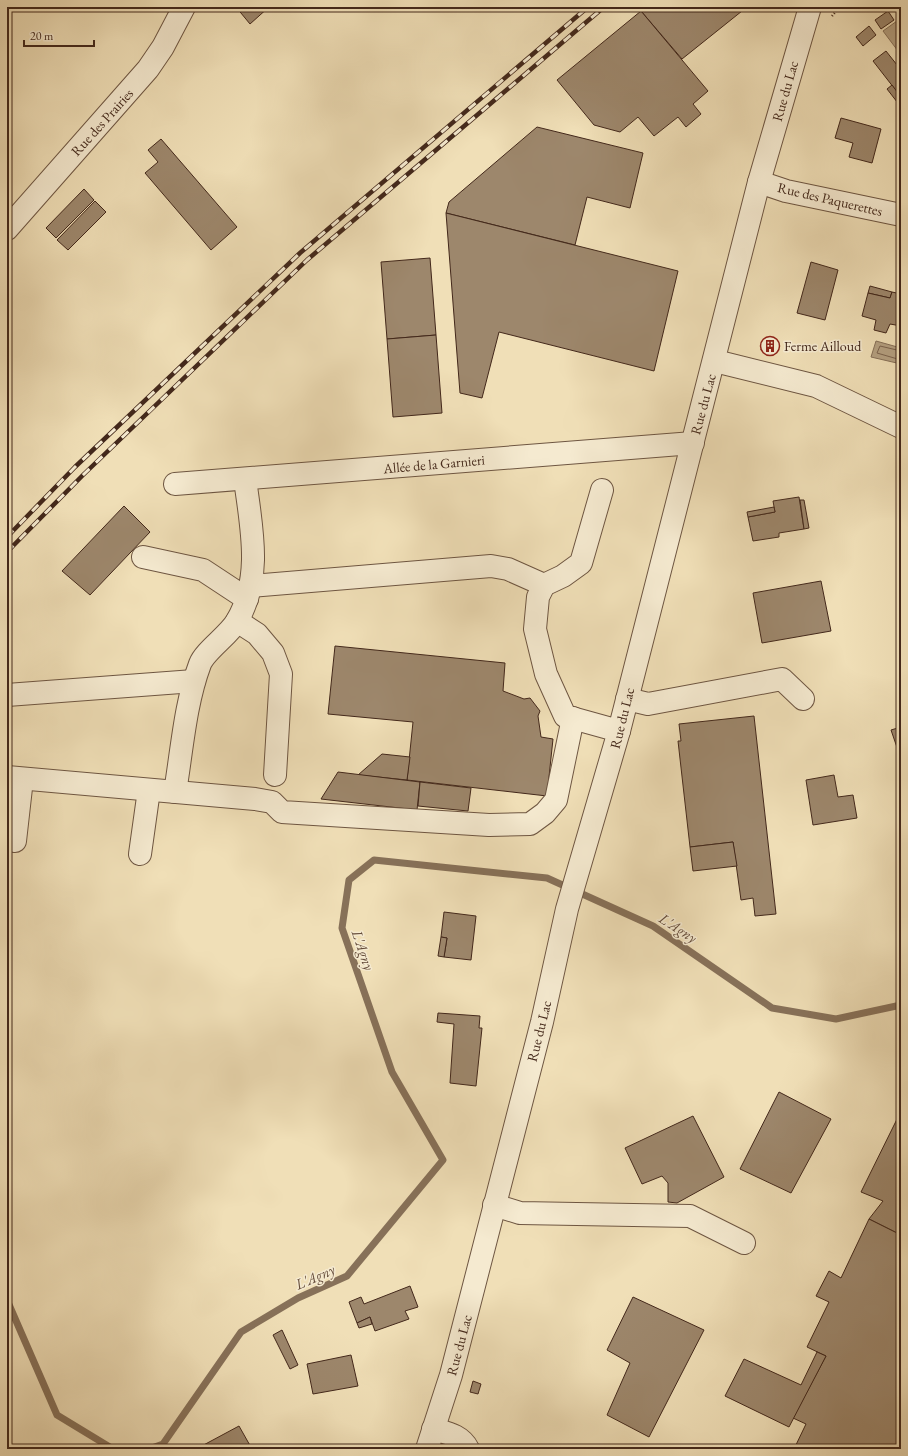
<svg xmlns="http://www.w3.org/2000/svg" width="908" height="1456" viewBox="0 0 908 1456" font-family="'EB Garamond',serif">
  <style>
    .water { fill: #b5a182; stroke: #877159 }
    .lines { fill: none; stroke-linecap: round; stroke-linejoin: round }
    .shore { stroke: #7c644e; stroke-width: 1 }
    .stream { stroke: #877159; stroke-width: 7 }
    .building { fill: #9d876c; stroke: #43281b }
    .minor-casing { stroke: #6e5642; stroke-width: 24 }
    .path { stroke: #43281b; stroke-width: 2.5; stroke-dasharray: 1 2; stroke-linecap: butt }
    .minor { stroke: #f5ead0; stroke-width: 22 }
    .rail-casing { stroke: #43281b; stroke-width: 4.5 }
    .rail { stroke: #f5ead0; stroke-width: 3; stroke-dasharray: 9; stroke-linecap: butt }
    .labels { text-anchor: middle; stroke-width: 3; stroke-linejoin: round; paint-order: stroke }
    .street-label { font-size: 14px; fill: #43281b; stroke: #f5ead0 }
    .poi-label { font-size: 14px; fill: #43281b; stroke: #f5ead0; text-anchor: start }
    .water-label { font-size: 15px; font-style: italic; fill: #654c3a; stroke: #f5ead0 }
  </style>
  <rect width="100%" height="100%" fill="#f0dfb7"/>
  <filter id="stains"><feTurbulence type="fractalNoise" baseFrequency=".005" numOctaves="4"/><feColorMatrix values="0 0 0 0 .2 0 0 0 0 .09 0 0 0 0 .02 0 0 0 .5 -.17"/></filter>
  <radialGradient id="worn" r=".72"><stop offset=".6" stop-color="#630" stop-opacity="0"/><stop offset="1" stop-color="#630" stop-opacity=".3"/></radialGradient>
  <g class="water">
    <polygon points="897,21 901,26 901,55 883,31"/>
    <polygon points="876,341 901,348 901,364 871,357"/>
  </g>
  <g class="lines">
    <polyline class="shore" points="901,351 880,346 877,353 901,360"/>
    <g class="stream">
      <polyline points="7,1300 57,1415 113,1449"/>
      <polyline points="149,1449 163,1444 241,1332 298,1298 347,1276 443,1160 392,1072 342,928 349,880 374,860 547,878 653,926 772,1008 836,1019 901,1005"/>
    </g>
  </g>
  <g class="building">
    <polygon points="236,7 269,7 250,24"/>
    <polygon points="646,7 747,7 682,59 641,11"/>
    <polygon points="641,11 708,91 693,104 701,114 686,127 678,117 654,136 638,117 620,132 594,125 557,80"/>
    <polygon points="888,11 894,20 881,29 875,20"/>
    <polygon points="869,26 876,35 863,46 856,37"/>
    <polygon points="886,51 901,70 901,97 873,61"/>
    <polygon points="892,85 901,97 901,107 887,89"/>
    <polygon points="841,118 881,129 872,163 849,157 853,143 835,138"/>
    <polygon points="537,127 643,153 630,208 587,197 575,245 446,213 449,202"/>
    <polygon points="161,139 237,227 211,250 145,173 158,162 148,150"/>
    <polygon points="84,189 94,200 56,238 46,228"/>
    <polygon points="95,201 106,212 68,250 57,240"/>
    <polygon points="446,213 678,271 654,371 499,332 482,398 460,393"/>
    <polygon points="430,258 436,335 387,339 381,262"/>
    <polygon points="811,262 838,270 825,320 797,313"/>
    <polygon points="870,286 892,292 890,298 868,293"/>
    <polygon points="892,292 901,294 901,326 890,324 886,333 874,330 876,320 862,316 868,293 890,298"/>
    <polygon points="436,335 442,413 393,417 387,339"/>
    <polygon points="765,338 779,343 775,354 761,350"/>
    <polygon points="799,497 804,529 779,533 779,537 753,541 748,517 775,512 773,501"/>
    <polygon points="800,500 804,500 809,528 804,529"/>
    <polygon points="124,506 150,532 90,595 62,571"/>
    <polygon points="774,507 775,512 748,517 747,512"/>
    <polygon points="821,581 831,631 762,643 753,593"/>
    <polygon points="335,646 505,663 503,691 524,699 530,698 540,711 538,716 541,737 553,739 547,796 407,780 413,722 328,714"/>
    <polygon points="754,716 776,914 755,916 753,898 741,900 733,842 690,847 678,741 681,741 679,724"/>
    <polygon points="901,727 901,759 891,730"/>
    <polygon points="382,754 410,757 407,780 358,775"/>
    <polygon points="338,772 420,782 417,810 321,799"/>
    <polygon points="834,775 838,797 853,795 857,818 813,825 806,780"/>
    <polygon points="420,782 471,788 468,811 418,806"/>
    <polygon points="733,842 737,866 693,871 690,847"/>
    <polygon points="444,912 476,916 471,960 444,957 447,938 441,937"/>
    <polygon points="441,937 447,938 444,957 438,956"/>
    <polygon points="438,1013 480,1016 479,1028 482,1028 476,1086 450,1083 454,1024 437,1022"/>
    <polygon points="779,1092 831,1119 791,1193 740,1169"/>
    <polygon points="901,1111 901,1235 869,1219 883,1201 861,1192"/>
    <polygon points="693,1116 724,1177 677,1203 668,1202 668,1183 662,1176 642,1184 625,1148"/>
    <polygon points="869,1219 901,1235 901,1449 794,1449 806,1424 793,1418 826,1356 807,1347 829,1302 816,1296 829,1271 841,1278"/>
    <polygon points="410,1286 418,1307 405,1311 409,1319 375,1331 370,1317 357,1323 349,1302 361,1297 364,1304"/>
    <polygon points="633,1297 704,1330 649,1437 607,1415 630,1363 607,1350"/>
    <polygon points="370,1317 372,1324 359,1328 357,1323"/>
    <polygon points="282,1330 298,1365 290,1369 273,1335"/>
    <polygon points="817,1352 826,1356 789,1427 725,1396 744,1359 801,1385"/>
    <polygon points="351,1355 358,1386 313,1394 307,1364"/>
    <polygon points="473,1381 481,1384 478,1394 470,1392"/>
    <polygon points="239,1426 252,1449 199,1449 198,1448"/>
  </g>
  <g class="lines">
    <defs>
      <g id="minor">
        <polyline points="759,182 786,191 901,215"/>
        <polyline points="7,229 148,69 163,47 184,7"/>
        <polyline points="715,361 816,386 901,427"/>
        <polyline points="175,484 693,443"/>
        <polyline points="602,490 581,563 563,576 544,585 538,597 535,629 546,674 565,716 619,731"/>
        <polyline points="143,557 203,570 247,599"/>
        <polyline points="250,586 491,566 508,569 544,585"/>
        <polyline points="237,621 257,634 273,653 281,674 275,775"/>
        <polyline points="7,695 194,681"/>
        <polyline points="627,699 648,704 782,679 803,699"/>
        <polyline points="7,777 255,799 272,802 282,812 489,825 530,824 545,813 556,800 573,718"/>
        <path d="M175 792C182 750 185 704 200 664 205 651 229 635 237 621 263 577 251 526 245 479"/>
        <polyline points="15,841 22,779"/>
        <polyline points="140,854 149,790"/>
        <polyline points="494,1205 520,1213 690,1216 744,1243"/>
        <path d="M433 1429C447 1433 461 1435 468 1449"/>
        <polyline points="427,1449 451,1375 542,1022 567,909 619,731 759,182 810,7"/>
      </g>
    </defs>
    <use href="#minor" class="minor-casing"/>
    <polyline class="path" points="832,16 840,7"/>
    <use href="#minor" class="minor"/>
    <defs>
      <g id="rail">
        <polyline points="7,537 75,467 300,253 588,7"/>
        <polyline points="7,552 83,475 307,260 604,7"/>
      </g>
    </defs>
    <use href="#rail" class="rail-casing"/>
    <use href="#rail" class="rail"/>
  </g>
  <defs>
    <symbol id="building-ring" viewBox="-11 -11 22 22"><circle r="9.5" fill="#f5ead0" stroke="#8f2418" stroke-width="1.5"/><path d="M-4-6H4V6H1V3H-1V6H-4ZM-2.5-4.3h1.7v1.8h-1.7ZM.8-4.3h1.7v1.8H.8ZM-2.5-1h1.7V.8h-1.7ZM.8-1h1.7V.8H.8Z" fill="#8f2418"/></symbol>
  </defs>
  <g fill-rule="evenodd">
    <use href="#building-ring" x="759" y="335" width="22" height="22"/>
  </g>
  <g class="labels">
    <g class="street-label">
      <text transform="translate(785 91) rotate(-74)" y="5">Rue du Lac</text>
      <text transform="translate(102 122) rotate(-48)" y="5">Rue des Prairies</text>
      <text transform="translate(830 199) rotate(13)" y="5">Rue des Paquerettes</text>
      <text transform="translate(703 404) rotate(-75)" y="5">Rue du Lac</text>
      <text transform="translate(434 464) rotate(-5)" y="5">Allée de la Garnieri</text>
      <text transform="translate(622 718) rotate(-76)" y="5">Rue du Lac</text>
      <text transform="translate(539 1031) rotate(-76)" y="5">Rue du Lac</text>
      <text transform="translate(459 1345) rotate(-75)" y="5">Rue du Lac</text>
    </g>
    <g class="poi-label">
      <text x="784" y="351">Ferme Ailloud</text>
    </g>
    <g class="water-label">
      <text transform="translate(678 928) rotate(33)" y="5">L'Agny</text>
      <text transform="translate(363 950) rotate(71)" y="5">L'Agny</text>
      <text transform="translate(315 1277) rotate(-24)" y="5">L'Agny</text>
    </g>
  </g>
  <rect width="908" height="1456" fill="none" stroke="#f0dfb7" stroke-width="24"/>
  <rect x="8" y="8" width="892" height="1440" fill="none" stroke="#43281b" stroke-width="2"/>
  <rect x="12" y="12" width="884" height="1432" fill="none" stroke="#43281b"/>
  <path d="M24 40v6h70v-6" fill="none" stroke="#43281b" stroke-width="2"/>
  <text x="30" y="40" font-size="12" fill="#43281b" stroke="#f5ead0" stroke-width="3" paint-order="stroke">20 m</text>
  <rect width="100%" height="100%" filter="url(#stains)"/>
  <rect width="100%" height="100%" fill="url(#worn)"/>
</svg>
